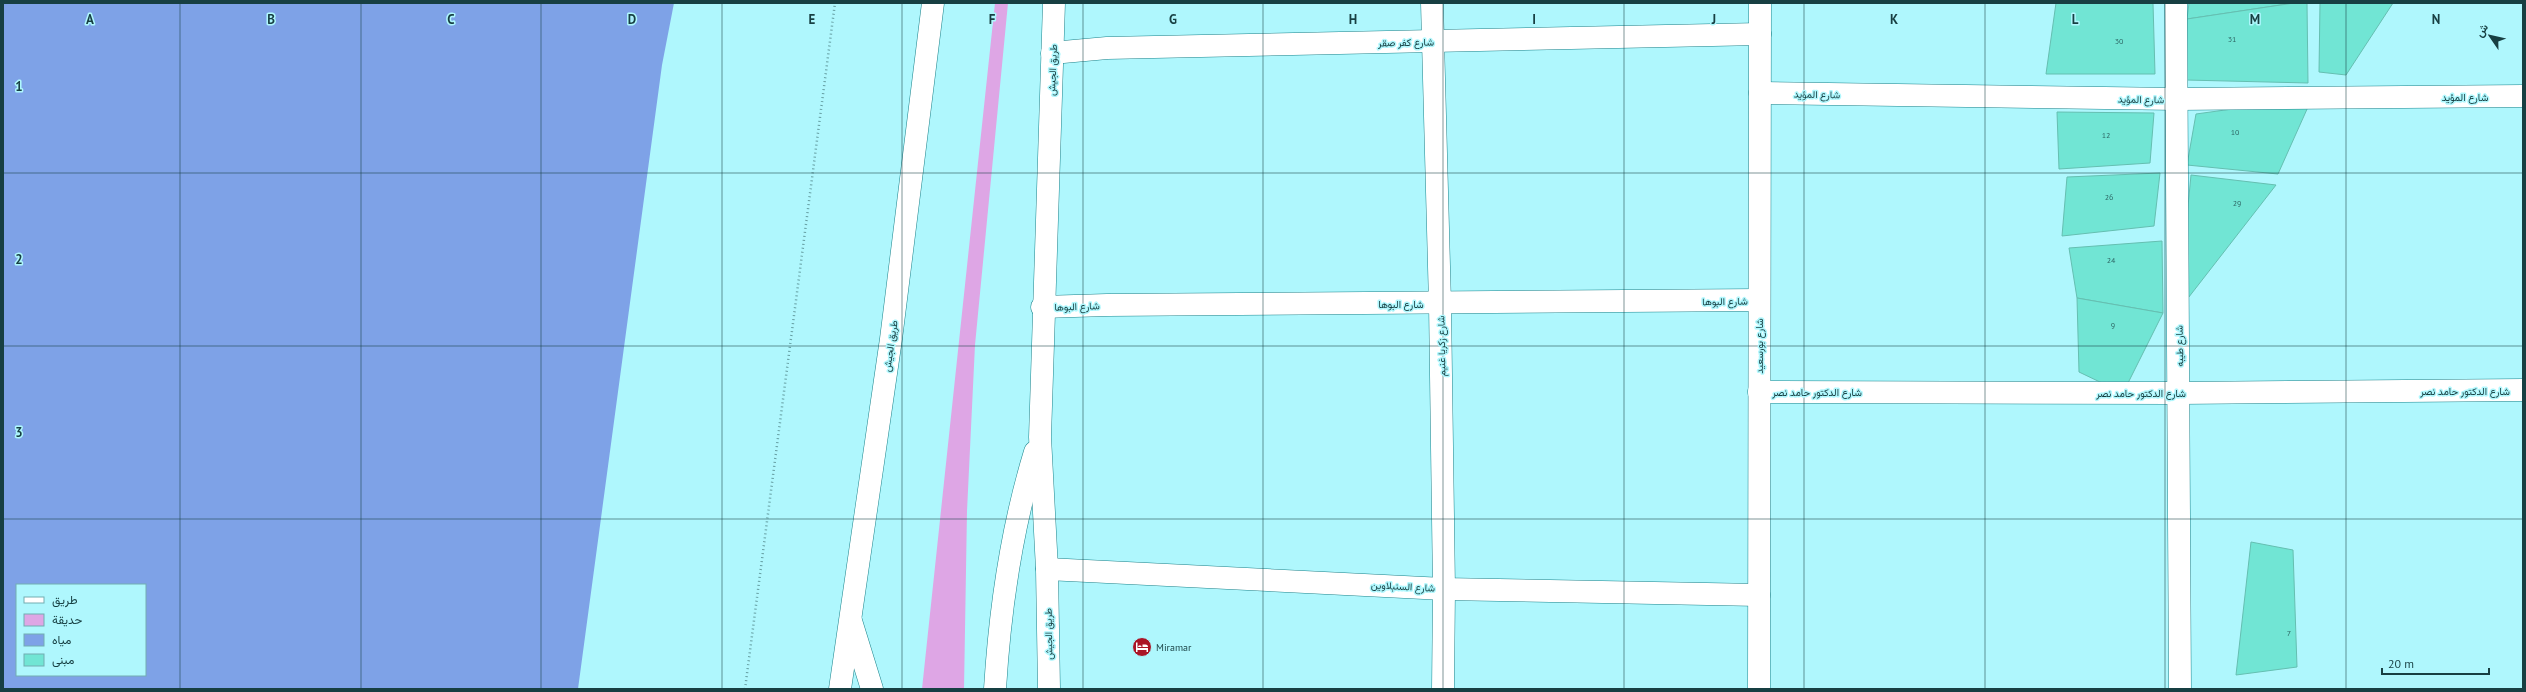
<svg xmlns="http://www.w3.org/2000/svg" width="2526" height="692" viewBox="0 0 2526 692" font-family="'PT Sans',Vazirmatn,sans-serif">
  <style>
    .green { fill: #dea6e5 }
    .water { fill: #7ea2e7; fill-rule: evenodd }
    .building { fill: #71e5d4; stroke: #65bfb1 }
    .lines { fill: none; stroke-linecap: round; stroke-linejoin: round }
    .minor-casing { stroke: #1d848c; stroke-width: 23 }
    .secondary-casing { stroke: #1d848c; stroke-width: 23 }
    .trunk-casing { stroke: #1d848c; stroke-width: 23 }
    .path { stroke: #669fa3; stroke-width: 2.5; stroke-dasharray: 1 3; stroke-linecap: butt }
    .minor { stroke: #fff; stroke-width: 22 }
    .secondary { stroke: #fff; stroke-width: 22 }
    .trunk { stroke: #fff; stroke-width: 22 }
    .grid { fill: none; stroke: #173f42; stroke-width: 1; stroke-opacity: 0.55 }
    .labels { text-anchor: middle; stroke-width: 3; stroke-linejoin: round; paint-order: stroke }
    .number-label { font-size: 8px; fill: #2e6866 }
    .street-label { font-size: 10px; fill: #173f42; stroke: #aff7fd }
    .poi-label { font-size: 10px; fill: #173f42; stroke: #aff7fd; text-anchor: start }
    .grid-label { font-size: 13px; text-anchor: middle; font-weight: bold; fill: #173f42; stroke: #aff7fd; stroke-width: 3; stroke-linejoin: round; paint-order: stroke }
  </style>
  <rect width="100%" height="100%" fill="#aff7fd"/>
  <polygon class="green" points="995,3 1008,3 975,345 967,511 964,689 922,689"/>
  <path class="water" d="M3 3H674L662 65 578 689H3ZM17 585H145V675H17Z"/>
  <g class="building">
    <polygon points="2056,3 2153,3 2155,74 2046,74"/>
    <polygon points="2189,3 2294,3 2187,19"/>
    <polygon points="2294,3 2307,3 2308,83 2186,80 2187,19"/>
    <polygon points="2320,3 2393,3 2346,75 2319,72"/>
    <polygon points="2312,98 2278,174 2187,165 2196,114"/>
    <polygon points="2057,112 2154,113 2150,163 2059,169"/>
    <polygon points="2160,173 2154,226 2062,236 2067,177"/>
    <polygon points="2191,175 2276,185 2178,311"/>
    <polygon points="2162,241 2163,313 2077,298 2069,248"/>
    <polygon points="2077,298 2163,313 2123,393 2079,372"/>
    <polygon points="2251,542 2293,550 2297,667 2236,675"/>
  </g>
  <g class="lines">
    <defs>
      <g id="minor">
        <polyline points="1432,3 1440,304 1444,589 1443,689"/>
        <polyline points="2176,3 2180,689"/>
        <polyline points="1052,53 1107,48 1760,34"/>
        <polyline points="1760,93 2177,99 2523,96"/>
        <polyline points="1042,307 1107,305 1759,300"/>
        <polyline points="1759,392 2179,393 2523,390"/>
        <polyline points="1047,569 1444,589 1759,595"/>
      </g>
      <polyline id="secondary" points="1759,689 1760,3"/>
      <g id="trunk">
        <polyline points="851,621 872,689"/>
        <polyline points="840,689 891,339 933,3"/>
        <path d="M995 689C1000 608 1011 530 1035 452"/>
        <polyline points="1049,689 1047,569 1040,437 1054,3"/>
      </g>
    </defs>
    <use href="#minor" class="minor-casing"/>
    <use href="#secondary" class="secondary-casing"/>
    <use href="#trunk" class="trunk-casing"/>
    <polyline class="path" points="745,689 835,3"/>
    <use href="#minor" class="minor"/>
    <use href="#secondary" class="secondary"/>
    <use href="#trunk" class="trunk"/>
  </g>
  <path class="grid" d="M180 3V689M361 3V689M541 3V689M722 3V689M902 3V689M1083 3V689M1263 3V689M1443 3V689M1624 3V689M1804 3V689M1985 3V689M2165 3V689M2346 3V689M3 173H2523M3 346H2523M3 519H2523"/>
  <defs>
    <symbol id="hotel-disc" viewBox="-11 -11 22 22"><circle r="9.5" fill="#aa1526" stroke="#aff7fd"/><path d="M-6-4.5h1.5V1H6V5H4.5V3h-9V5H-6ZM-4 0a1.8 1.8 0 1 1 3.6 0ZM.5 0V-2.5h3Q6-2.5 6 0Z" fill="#fff"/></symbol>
  </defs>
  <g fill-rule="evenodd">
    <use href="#hotel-disc" x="1131" y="636" width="22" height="22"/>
  </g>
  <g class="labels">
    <g class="number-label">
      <text x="2232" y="42">31</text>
      <text x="2119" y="44">30</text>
      <text x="2235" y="135">10</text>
      <text x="2106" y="138">12</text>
      <text x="2109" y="200">26</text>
      <text x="2237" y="206">29</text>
      <text x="2111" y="263">24</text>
      <text x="2113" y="328">9</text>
      <text x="2289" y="636">7</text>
    </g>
    <g class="street-label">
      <text transform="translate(1406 42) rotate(-1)" y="4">شارع كفر صقر</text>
      <text transform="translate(1052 70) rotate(-88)" y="4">طريق الجيش</text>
      <text transform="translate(1817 94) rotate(1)" y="4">شارع المؤيد</text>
      <text x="2465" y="101">شارع المؤيد</text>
      <text transform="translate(2141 99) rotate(1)" y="4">شارع المؤيد</text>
      <text transform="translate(1725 301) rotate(-1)" y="4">شارع البوها</text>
      <text x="1401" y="308">شارع البوها</text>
      <text transform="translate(1077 306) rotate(-2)" y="4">شارع البوها</text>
      <text transform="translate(890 346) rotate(-82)" y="4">طريق الجيش</text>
      <text transform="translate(1441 346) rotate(-91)" y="4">شارع زكريا غنيم</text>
      <text transform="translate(1759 346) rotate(-90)" y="4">شارع بورسعيد</text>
      <text transform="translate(2179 346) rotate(-91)" y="4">شارع طيبه</text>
      <text x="2465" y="395">شارع الدكتور حامد نصر</text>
      <text x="1817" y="396">شارع الدكتور حامد نصر</text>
      <text x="2141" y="397">شارع الدكتور حامد نصر</text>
      <text transform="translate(1403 586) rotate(3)" y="4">شارع السنبلاوين</text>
      <text transform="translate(1048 634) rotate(-91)" y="4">طريق الجيش</text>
    </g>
    <g class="poi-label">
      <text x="1156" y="651">Miramar</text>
    </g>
  </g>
  <g class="grid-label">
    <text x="90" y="24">A</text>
    <text x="271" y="24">B</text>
    <text x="451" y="24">C</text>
    <text x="632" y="24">D</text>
    <text x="812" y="24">E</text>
    <text x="992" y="24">F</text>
    <text x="1173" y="24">G</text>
    <text x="1353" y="24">H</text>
    <text x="1534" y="24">I</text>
    <text x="1714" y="24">J</text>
    <text x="1894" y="24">K</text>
    <text x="2075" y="24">L</text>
    <text x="2255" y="24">M</text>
    <text x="2436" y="24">N</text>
    <text x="19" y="91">1</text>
    <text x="19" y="264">2</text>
    <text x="19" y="437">3</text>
  </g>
  <rect width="2526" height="692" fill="none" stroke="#173f42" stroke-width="8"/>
  <rect x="16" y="584" width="130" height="92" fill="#aff7fd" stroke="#72adb2"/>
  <rect x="24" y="597" width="20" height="6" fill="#ffffff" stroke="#72adb2"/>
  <text x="52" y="604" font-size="12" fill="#173f42">طريق</text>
  <rect x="24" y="614" width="20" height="12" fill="#dea6e5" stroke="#72adb2"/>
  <text x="52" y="624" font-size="12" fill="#173f42">حديقة</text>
  <rect x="24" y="634" width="20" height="12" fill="#7ea2e7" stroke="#72adb2"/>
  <text x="52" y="644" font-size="12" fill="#173f42">مياه</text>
  <rect x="24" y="654" width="20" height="12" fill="#71e5d4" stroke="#72adb2"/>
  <text x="52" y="664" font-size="12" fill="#173f42">مبنى</text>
  <g transform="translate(2490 36) rotate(304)" stroke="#aff7fd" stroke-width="3" paint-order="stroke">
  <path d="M0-3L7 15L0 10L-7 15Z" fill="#173f42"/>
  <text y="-6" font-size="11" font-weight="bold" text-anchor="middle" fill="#173f42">ش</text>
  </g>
  <path d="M2382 668v6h107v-6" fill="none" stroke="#173f42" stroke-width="2"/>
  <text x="2388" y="668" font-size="12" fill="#173f42" stroke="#aff7fd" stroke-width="3" paint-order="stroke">20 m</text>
</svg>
